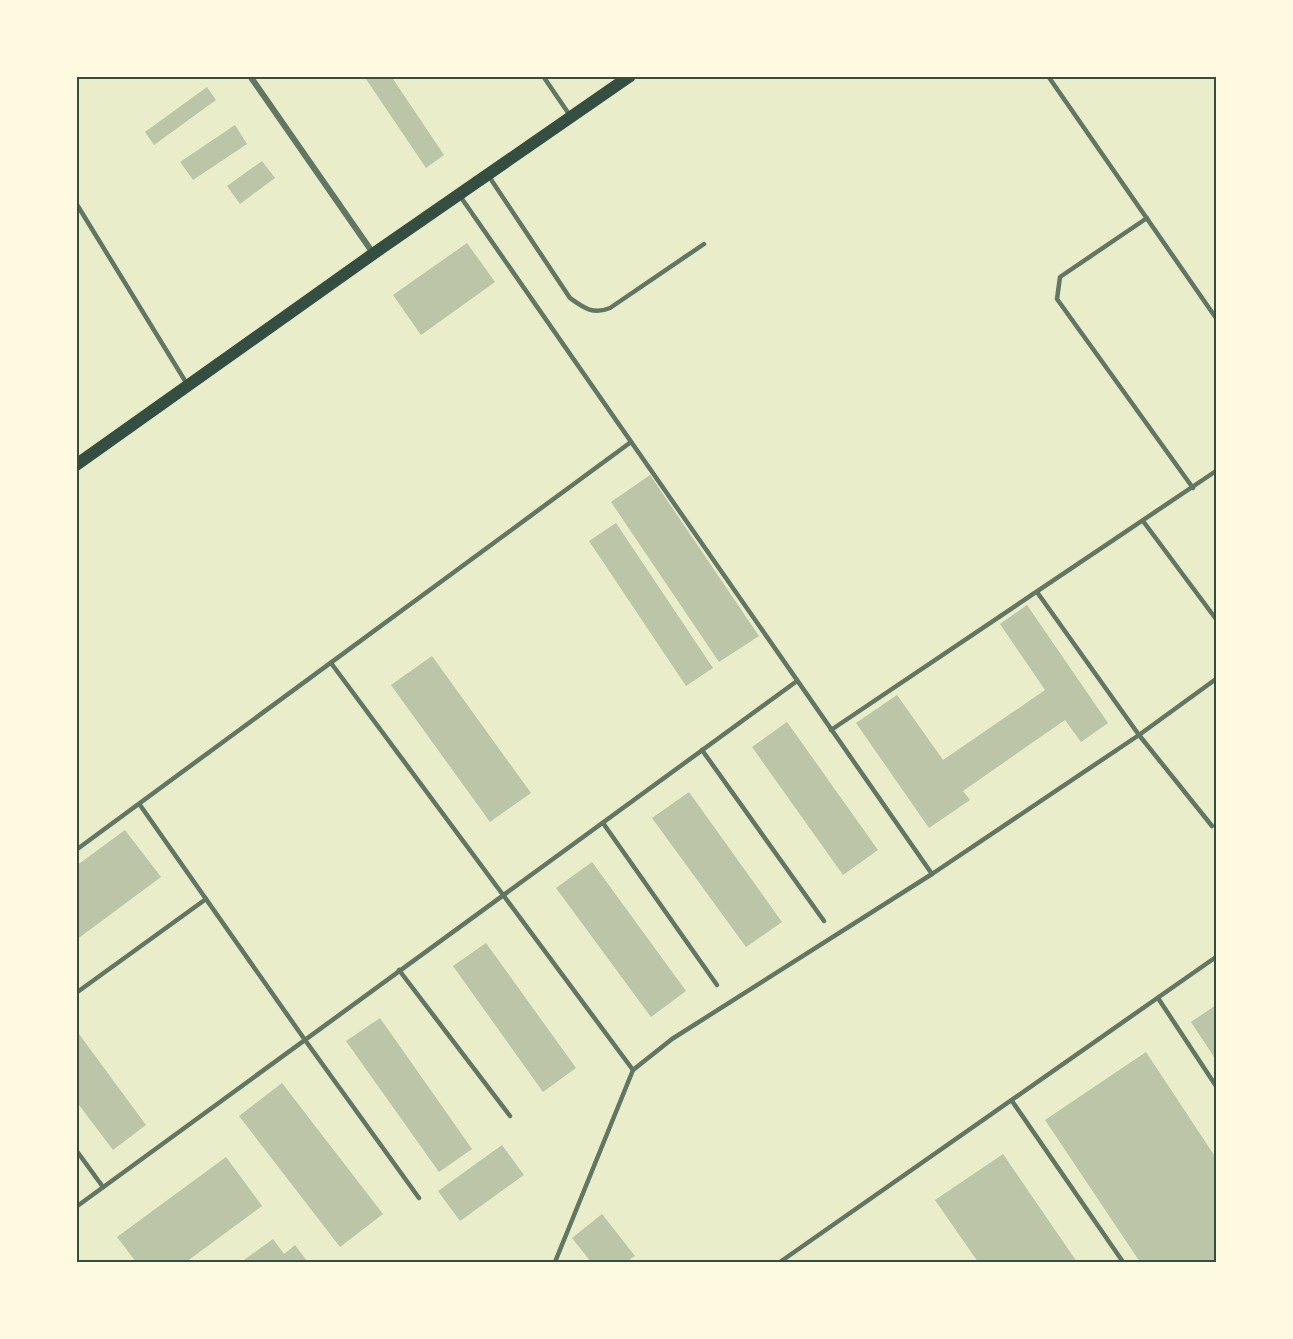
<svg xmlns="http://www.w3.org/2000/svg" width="1293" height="1339" viewBox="0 0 1293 1339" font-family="Helvetica,sans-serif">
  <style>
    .building { fill: #bcc5a7 }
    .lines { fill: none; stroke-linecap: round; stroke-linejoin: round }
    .service { stroke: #617663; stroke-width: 4.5 }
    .minor { stroke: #617663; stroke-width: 6 }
    .secondary { stroke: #344e41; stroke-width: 12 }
    .neatline { fill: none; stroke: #344e41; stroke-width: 2 }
  </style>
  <rect width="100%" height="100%" fill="#e9edc9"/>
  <g class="building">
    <polygon points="364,76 391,76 444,155 426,168"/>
    <polygon points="207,87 216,100 154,145 145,132"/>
    <polygon points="235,125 247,144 193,180 180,162"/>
    <polygon points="262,161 275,178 240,204 227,186"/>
    <polygon points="467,243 495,282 421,335 393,295"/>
    <polygon points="650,475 759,636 719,662 611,502"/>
    <polygon points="616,523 713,668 686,686 589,541"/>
    <polygon points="1027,605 1108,723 1081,742 1065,720 963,791 970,800 929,828 856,723 897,695 943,760 1045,690 1000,624"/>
    <polygon points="432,656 531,793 490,822 391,685"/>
    <polygon points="787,722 878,850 843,875 752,747"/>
    <polygon points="689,792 782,922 746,947 652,818"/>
    <polygon points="125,830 161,877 76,940 76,866"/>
    <polygon points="592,862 686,991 651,1017 556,888"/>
    <polygon points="486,943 576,1068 543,1092 453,966"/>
    <polygon points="1216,1005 1216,1060 1191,1022"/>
    <polygon points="380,1018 472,1149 439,1172 346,1041"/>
    <polygon points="76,1030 146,1125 113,1150 76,1101"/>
    <polygon points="1146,1052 1216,1158 1216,1262 1140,1262 1045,1120"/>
    <polygon points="282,1083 383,1214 340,1247 239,1116"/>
    <polygon points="502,1145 524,1175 460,1221 438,1191"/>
    <polygon points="1003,1154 1077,1262 978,1262 935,1200"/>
    <polygon points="226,1157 262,1206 186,1262 136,1262 117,1237"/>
    <polygon points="602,1214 635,1256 630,1259 633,1262 591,1262 572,1238"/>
    <polygon points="273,1239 284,1254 295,1245 307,1261 241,1262"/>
  </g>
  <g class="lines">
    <g class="service">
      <polyline points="543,76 571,117"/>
      <polyline points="1048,76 1216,318"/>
      <path d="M488 175 570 298C584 308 593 315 610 308L704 244"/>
      <polyline points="460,196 932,874"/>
      <polyline points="76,203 187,384"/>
      <polyline points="1147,218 1060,277 1057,299 1193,488"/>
      <polyline points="1143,521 1216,619"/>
      <polyline points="1037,592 1139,735 1216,679"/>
      <polyline points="331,663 633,1070"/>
      <polyline points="831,730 1216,471"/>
      <polyline points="702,750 824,921"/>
      <polyline points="140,805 305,1040 419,1198"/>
      <polyline points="603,823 717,985"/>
      <polyline points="76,850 631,442"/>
      <polyline points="399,970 510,1116"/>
      <polyline points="76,993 206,899"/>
      <polyline points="1158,998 1216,1086"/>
      <polyline points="1012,1101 1123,1262"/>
      <polyline points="76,1150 103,1187"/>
      <polyline points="76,1207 797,681"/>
      <polyline points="555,1262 633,1070 672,1039 932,874 1139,735 1212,826"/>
      <polyline points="780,1262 1216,957"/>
    </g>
    <polyline class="minor" points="250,76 373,253"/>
    <polyline class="secondary" points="76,465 373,254 630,76"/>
  </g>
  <rect width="1293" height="1339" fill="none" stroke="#fefae0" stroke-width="156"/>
  <rect x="78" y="78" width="1137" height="1183" class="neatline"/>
</svg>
